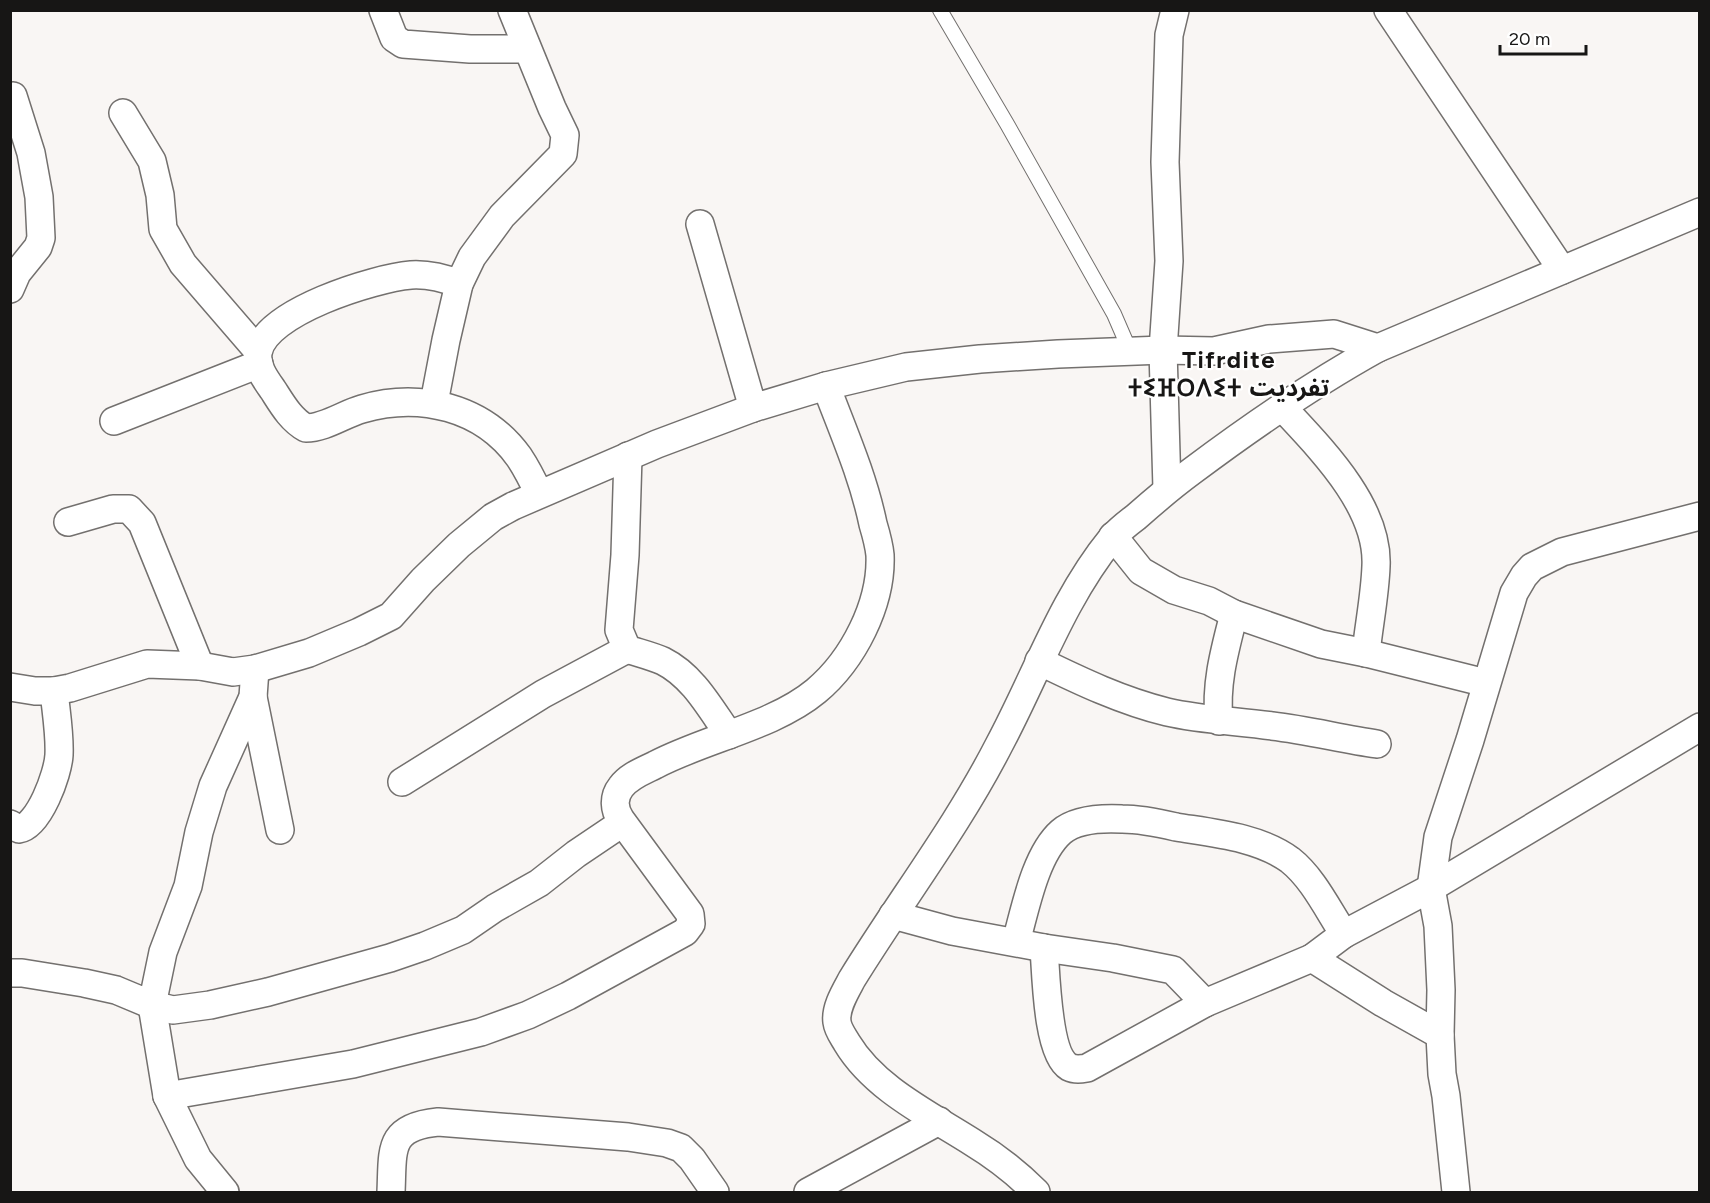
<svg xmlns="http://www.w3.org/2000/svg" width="1710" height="1203" viewBox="0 0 1710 1203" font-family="Figtree,'Noto Sans Arabic','Noto Sans Tifinagh',sans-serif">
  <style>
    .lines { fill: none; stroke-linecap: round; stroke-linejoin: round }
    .lane-casing { stroke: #73706e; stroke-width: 16 }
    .street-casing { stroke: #73706e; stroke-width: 30 }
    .lane { stroke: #fff; stroke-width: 14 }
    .street { stroke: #fff; stroke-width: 27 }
    .labels { text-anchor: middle; stroke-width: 4.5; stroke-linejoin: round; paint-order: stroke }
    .district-label { font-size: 24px; font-weight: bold; letter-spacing: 1.5px; fill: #171615; stroke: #fff }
  </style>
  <rect width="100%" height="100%" fill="#f9f6f4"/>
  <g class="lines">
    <defs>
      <polyline id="lane" points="940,10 1007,124 1114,314 1130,351"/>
      <g id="street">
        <polyline points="383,10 394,38 403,44 470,49 527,49"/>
        <polyline points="1388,10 1562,270"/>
        <polyline points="123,113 152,161 160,195 163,229 183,264 258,351"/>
        <polyline points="700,224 753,408"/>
        <path d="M459 284C444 278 428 274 411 275 375 278 264 312 258 353 256 367 266 380 273 390 282 404 291 420 306 428 325 428 344 414 362 409 420 392 483 407 519 457 527 469 533 481 539 494"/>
        <polyline points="10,289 17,273 38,247 41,238 39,197 31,153 13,96"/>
        <polyline points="434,403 446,340 459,284 472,257 502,216 563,154 565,135 552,108 512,10"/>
        <path d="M1282 407C1320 448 1379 506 1376 566 1375 595 1369 624 1366 653"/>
        <polyline points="114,421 259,364"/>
        <path d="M628 456 625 555 619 630 627 649C639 653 652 656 663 661 693 676 710 708 729 735"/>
        <polyline points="1167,489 1163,350 1169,261 1165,162 1169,35 1175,10"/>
        <polyline points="68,522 113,509 129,509 142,523 200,666"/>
        <polyline points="1113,536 1141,571 1174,590 1209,601 1234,614 1321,644 1366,653 1486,683"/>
        <path d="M1039 661C1080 681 1122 701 1167 712 1202 720 1237 721 1272 726 1307 730 1342 739 1377 744"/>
        <polyline points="10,687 35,691 54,691 70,688 147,664 200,666 233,672 255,669 309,653 359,632 391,616 423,580 459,545 493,517 513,506 657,444 753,408 826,386 906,367 980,359 1058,354 1163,350 1214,351 1269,339 1334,334 1378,348"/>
        <polyline points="253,697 280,830"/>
        <path d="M1219 721C1215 684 1225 649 1234 614"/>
        <polyline points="402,782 543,694 627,649"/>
        <path d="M10 824 19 829C39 826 58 774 59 755 60 734 56 712 54 691"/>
        <polyline points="893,915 952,931 1044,948 1113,958 1173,970 1205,1003 1312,958"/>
        <polyline points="1344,934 1431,888 1700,727"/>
        <path d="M1016 942C1025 910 1035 855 1061 832 1076 819 1102 818 1122 819 1140 819 1159 823 1176 827 1213 833 1259 837 1290 860 1313 878 1328 910 1344 934L1312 958 1383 1003 1440 1035 1442 1074 1446 1096 1456 1192"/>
        <path d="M1044 948C1046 973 1047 1054 1069 1067 1075 1070 1081 1069 1087 1068L1205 1003"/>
        <polyline points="10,973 22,973 84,983 116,990 152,1005 173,1010 210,1005 268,992 390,958 425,946 463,930 495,908 539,883 576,854 622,823"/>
        <polyline points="1440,1035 1441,990 1438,926 1431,888 1438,837 1470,740 1514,593 1524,576 1532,567 1562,552 1700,516"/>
        <path d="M167 1096 353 1064 481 1032 528 1015 568 996 685 932 691 924 690 914 621 820C614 810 613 797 621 787 629 776 643 771 655 765 704 739 774 726 816 691 853 660 882 604 880 555 879 545 876 534 873 524 863 476 843 431 826 386"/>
        <polyline points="225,1192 198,1159 167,1096 152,1005 163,952 188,886 199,832 213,786 253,697 255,669"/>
        <path d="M391 1192C393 1150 387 1127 438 1122L628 1137 667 1143 681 1148 692 1159 715 1192"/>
        <polyline points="808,1192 939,1121"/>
        <path d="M1036 1192C1017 1173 995 1156 972 1142 928 1114 874 1088 847 1043 843 1036 838 1030 837 1022 835 1008 845 992 852 979 900 901 957 827 999 745 1036 676 1062 599 1112 538 1119 530 1128 523 1136 517 1154 501 1173 485 1192 471 1252 426 1313 384 1378 348L1700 212"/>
      </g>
    </defs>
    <use href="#lane" class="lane-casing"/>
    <use href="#street" class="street-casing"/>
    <use href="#lane" class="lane"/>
    <use href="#street" class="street"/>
  </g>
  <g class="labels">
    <g class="district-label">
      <text x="1229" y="368">Tifrdite<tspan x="1229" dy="28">ⵜⵉⴼⵔⴷⵉⵜ تفرديت</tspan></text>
    </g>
  </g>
  <rect width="1710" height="1203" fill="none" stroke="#171615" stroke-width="24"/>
  <path d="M1500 45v9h86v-9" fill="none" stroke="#171615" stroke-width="3"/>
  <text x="1509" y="45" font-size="18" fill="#171615" stroke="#ffffff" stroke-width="4.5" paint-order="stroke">20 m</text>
</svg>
